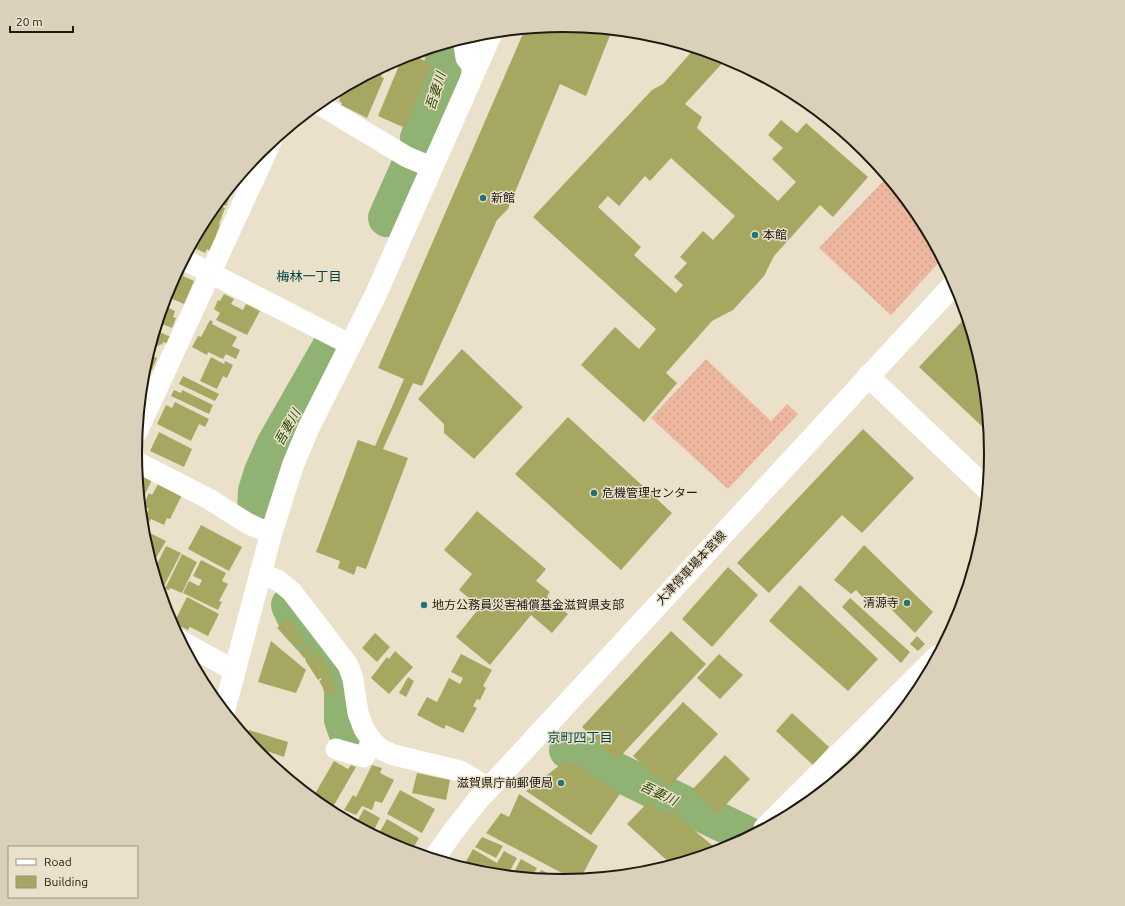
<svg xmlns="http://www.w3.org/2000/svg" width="1125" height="906" viewBox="0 0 1125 906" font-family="Ubuntu,'Noto Sans JP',sans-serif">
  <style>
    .garden { fill: url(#garden-dots) }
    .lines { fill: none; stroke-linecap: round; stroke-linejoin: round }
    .river { stroke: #90b273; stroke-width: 38 }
    .building { fill: #a6a861; fill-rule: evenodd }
    .street { stroke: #fff; stroke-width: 21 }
    .secondary { stroke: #fff; stroke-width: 22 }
    .poi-dot { fill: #267173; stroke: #ebe1ca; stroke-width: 1.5 }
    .labels { text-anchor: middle; stroke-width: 3; stroke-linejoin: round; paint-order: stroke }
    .poi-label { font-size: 12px; fill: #1f1b13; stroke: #ebe1ca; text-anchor: start }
    .street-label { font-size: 12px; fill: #1f1b13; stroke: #ebe1ca }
    .water-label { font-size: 13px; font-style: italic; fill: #2c4a04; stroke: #ebe1ca }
    .neighbourhood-label { font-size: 13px; fill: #004446; stroke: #ebe1ca }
    .rim { fill: none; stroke: #1f1b13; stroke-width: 2 }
  </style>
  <defs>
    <pattern id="garden-dots" width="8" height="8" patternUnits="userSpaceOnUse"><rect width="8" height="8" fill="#edb69f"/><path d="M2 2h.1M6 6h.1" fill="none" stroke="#cb9c88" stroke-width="1.8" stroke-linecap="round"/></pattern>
  </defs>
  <rect width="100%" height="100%" fill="#ebe1ca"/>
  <g class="garden">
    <polygon points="887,177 918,215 942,259 891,315 819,248"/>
    <polygon points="706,359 771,421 787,404 798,414 728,489 651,418"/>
  </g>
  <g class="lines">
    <g class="river">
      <polyline points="419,138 440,82 447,43"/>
      <polyline points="387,218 410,166"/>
      <polyline points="256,510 257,491 263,472 275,445 331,347"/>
      <polyline points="290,605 299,624 333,661 339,672 343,690 343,720 347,731 358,742"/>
      <polyline points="568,750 576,752 749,836"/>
    </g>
  </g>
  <g class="building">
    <polygon points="563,25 612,30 586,96 560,84 508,209 497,220 422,386 413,383 383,449 408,458 366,569 357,566 354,575 338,568 340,561 316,552 358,440 375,446 404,379 378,368 525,29"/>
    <path d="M695 48 727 58 685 104 702 117 697 128 778 201 796 182 772 159 783 148 768 135 781 120 797 133 806 123 868 177 833 217 820 205 774 256 764 276 733 310 712 321 666 373 677 383 644 422 581 365 615 327 639 349 656 329 533 217 652 90 663 84ZM671 158 735 216 713 240 703 231 680 257 687 263 674 277 683 285 676 293 634 255 641 247 598 207 608 196 619 206 645 176 650 181Z"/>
    <polygon points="410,54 432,64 405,128 378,116 403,56"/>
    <polygon points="386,64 391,66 389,72 382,69"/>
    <polygon points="375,70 382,74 381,77 384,78 367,118 341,105 342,103 339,101 344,87"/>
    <polygon points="236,179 229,195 225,193"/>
    <polygon points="222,196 229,199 226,206 217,202"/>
    <polygon points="216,204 225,208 219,224 220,225 216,235 218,236 210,251 207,249 205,253 190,246 207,215"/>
    <polygon points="177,270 184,273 183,276 194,281 184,304 165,296"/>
    <polygon points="224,294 234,299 231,304 243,310 246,304 260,311 247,335 216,320 220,313 214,309 218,300 220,301"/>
    <polygon points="164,299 167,301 165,306 175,311 173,317 176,318 172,328 157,322"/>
    <polygon points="966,317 982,370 988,432 919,367"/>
    <polygon points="210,320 213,322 212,324 237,337 232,346 240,350 236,359 226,354 223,359 208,352 207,355 192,347 198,336 201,337"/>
    <polygon points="155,330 171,337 168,344 163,342 162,345 160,344 159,346 154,344 151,350 149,349"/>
    <polygon points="462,349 523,407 474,459 444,433 444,424 418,399"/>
    <polygon points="147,354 157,358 152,370 145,367 143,369"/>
    <polygon points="211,357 224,364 225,361 233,365 227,378 223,376 217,389 200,381"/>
    <polygon points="183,376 219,394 215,401 179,384"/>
    <polygon points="174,390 181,393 182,390 213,405 209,414 171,396"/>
    <polygon points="175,402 209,419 205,427 199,424 191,441 157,424 166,405 172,408"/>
    <polygon points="568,417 672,513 621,570 515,474"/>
    <polygon points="863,429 914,478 862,533 842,515 769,593 737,563"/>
    <polygon points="159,432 192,449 184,467 150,451"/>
    <polygon points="136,472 152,480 140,504"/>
    <polygon points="158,484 182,495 170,519 167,518 164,525 151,519 149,522 144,519 149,509 143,506 149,493 152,495"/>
    <polygon points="477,511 546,569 536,581 550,592 547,596 568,614 552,633 531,615 490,665 456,637 480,607 459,590 472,574 444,550"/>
    <polygon points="201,525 242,547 229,571 188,549"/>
    <polygon points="142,529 166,541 153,563 150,562"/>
    <polygon points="864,545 933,612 915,633 888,606 893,601 883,593 872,607 856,590 851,594 834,580"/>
    <polygon points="166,546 181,553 163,588 158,586 158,582 156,580 153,572"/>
    <polygon points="182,554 197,562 182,593 170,588 169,590 165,589"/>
    <polygon points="201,560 226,573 222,581 228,584 219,601 222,602 218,610 183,593 189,581 199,586 202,580 193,576"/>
    <polygon points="728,567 758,595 712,647 682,619"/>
    <polygon points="800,585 878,659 848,691 769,621"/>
    <polygon points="187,597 219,614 208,636 190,627 188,630 175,624 175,621"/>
    <polygon points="850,598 910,652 901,663 842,607"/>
    <polygon points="287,619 295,625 296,632 305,640 297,648 277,628"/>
    <polygon points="671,631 706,664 617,760 582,727"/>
    <polygon points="375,633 390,647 377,662 362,648"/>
    <polygon points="917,636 925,644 918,651 910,644"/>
    <polygon points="271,641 306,670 296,693 258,682"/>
    <polygon points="310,645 314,650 304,658 300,653"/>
    <polygon points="395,651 413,667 389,694 371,678 387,657 389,659"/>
    <polygon points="319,652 330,672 318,680 305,660"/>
    <polygon points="461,654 492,670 483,686 486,688 480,700 477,699 473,706 477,708 463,733 446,725 444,729 417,715 427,697 437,702 449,678 460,684 463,678 451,672"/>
    <polygon points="719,654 743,675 720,699 697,678"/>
    <polygon points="331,674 335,682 333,684 337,691 328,696 319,681"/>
    <polygon points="408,677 414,681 406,697 399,693"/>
    <polygon points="683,702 718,734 668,788 633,756"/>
    <polygon points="792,713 829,747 813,765 776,731"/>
    <polygon points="249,730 288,742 284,757 252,746 246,739"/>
    <polygon points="869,741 874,745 865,756 851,768 846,764"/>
    <polygon points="725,755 750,779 717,814 692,790"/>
    <polygon points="334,761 348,769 351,765 356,767 330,812 312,799"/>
    <polygon points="564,762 577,764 620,794 591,835 526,791"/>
    <polygon points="372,765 382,768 380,773 394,780 382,803 375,801 372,810 362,806 356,815 344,810 353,795 356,797"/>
    <polygon points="417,773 450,780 446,800 412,793"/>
    <polygon points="827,782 830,785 812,799 811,799"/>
    <polygon points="400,790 435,809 422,833 387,814"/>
    <polygon points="519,794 598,846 580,879 575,880 486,833 501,813 509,817"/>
    <polygon points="649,801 663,815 670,810 719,851 672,865 627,824"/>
    <polygon points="364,809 380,818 372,834 355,825"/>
    <polygon points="339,812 354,820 352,824 337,815"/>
    <polygon points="387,819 419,838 411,852 399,848 377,837"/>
    <polygon points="482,837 503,846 496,858 475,847"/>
    <polygon points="473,849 497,863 504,851 517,858 507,876 485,873 465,863"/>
    <polygon points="521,859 537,868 531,878 512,876"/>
    <polygon points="541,870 550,874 547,880 537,878"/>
  </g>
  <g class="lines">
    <g class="street">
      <polyline points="463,38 466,58 475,70"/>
      <polyline points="317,103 407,157 431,167"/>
      <polyline points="183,259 351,345"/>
      <polyline points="137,432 271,142"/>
      <polyline points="135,461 209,499 247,523 271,534"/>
      <polyline points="260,573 279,581 292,592 348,665 353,679 358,713 364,729 372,741 382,750 394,755 460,771 489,788"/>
      <polyline points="179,640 235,671"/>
      <polyline points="336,749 364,757 372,741"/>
      <polyline points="764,828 937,656"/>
    </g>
    <g class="secondary">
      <polyline points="868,376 987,489"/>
      <polyline points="224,711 271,534 293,465 308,429 375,296 492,32"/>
      <polyline points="434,859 452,833 477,801 955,283"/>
    </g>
  </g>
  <g class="poi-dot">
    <circle cx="483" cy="198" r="4"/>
    <circle cx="755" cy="235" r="4"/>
    <circle cx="594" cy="493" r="4"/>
    <circle cx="907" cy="603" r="4"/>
    <circle cx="424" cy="605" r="4"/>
    <circle cx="561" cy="783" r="4"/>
  </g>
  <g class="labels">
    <g class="poi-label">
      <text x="491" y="202">新館</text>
      <text x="763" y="239">本館</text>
      <text x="602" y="497">危機管理センター</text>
      <text x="899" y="607" text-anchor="end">清源寺</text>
      <text x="432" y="609">地方公務員災害補償基金滋賀県支部</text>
      <text x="553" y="787" text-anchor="end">滋賀県庁前郵便局</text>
    </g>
    <g class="street-label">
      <text transform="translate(691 568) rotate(-47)" y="4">大津停車場本宮線</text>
    </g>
    <g class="water-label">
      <text transform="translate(435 91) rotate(-73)" y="5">吾妻川</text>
      <text transform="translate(287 427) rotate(-61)" y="5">吾妻川</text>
      <text transform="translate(659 793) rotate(25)" y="5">吾妻川</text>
    </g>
    <g class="neighbourhood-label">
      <text x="309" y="281">梅林一丁目</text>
      <text x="580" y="742">京町四丁目</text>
    </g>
  </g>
  <path d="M0 0H1125V906H0ZM142 453a421 421 0 1 1 842 0a421 421 0 1 1-842 0Z" fill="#dbd1bb" fill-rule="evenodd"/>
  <path class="rim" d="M142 453a421 421 0 1 1 842 0a421 421 0 1 1-842 0Z"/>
  <rect x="8" y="846" width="130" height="52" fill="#ebe1ca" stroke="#999281"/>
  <rect x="16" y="859" width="20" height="6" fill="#ffffff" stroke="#999281"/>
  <text x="44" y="866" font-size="12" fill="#1f1b13">Road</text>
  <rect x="16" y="876" width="20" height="12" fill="#a6a861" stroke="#999281"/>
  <text x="44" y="886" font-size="12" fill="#1f1b13">Building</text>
  <path d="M10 26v6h63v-6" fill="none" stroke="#1f1b13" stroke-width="2"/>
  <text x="16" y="26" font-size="12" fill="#1f1b13" stroke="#ebe1ca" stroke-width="3" paint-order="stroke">20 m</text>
</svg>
